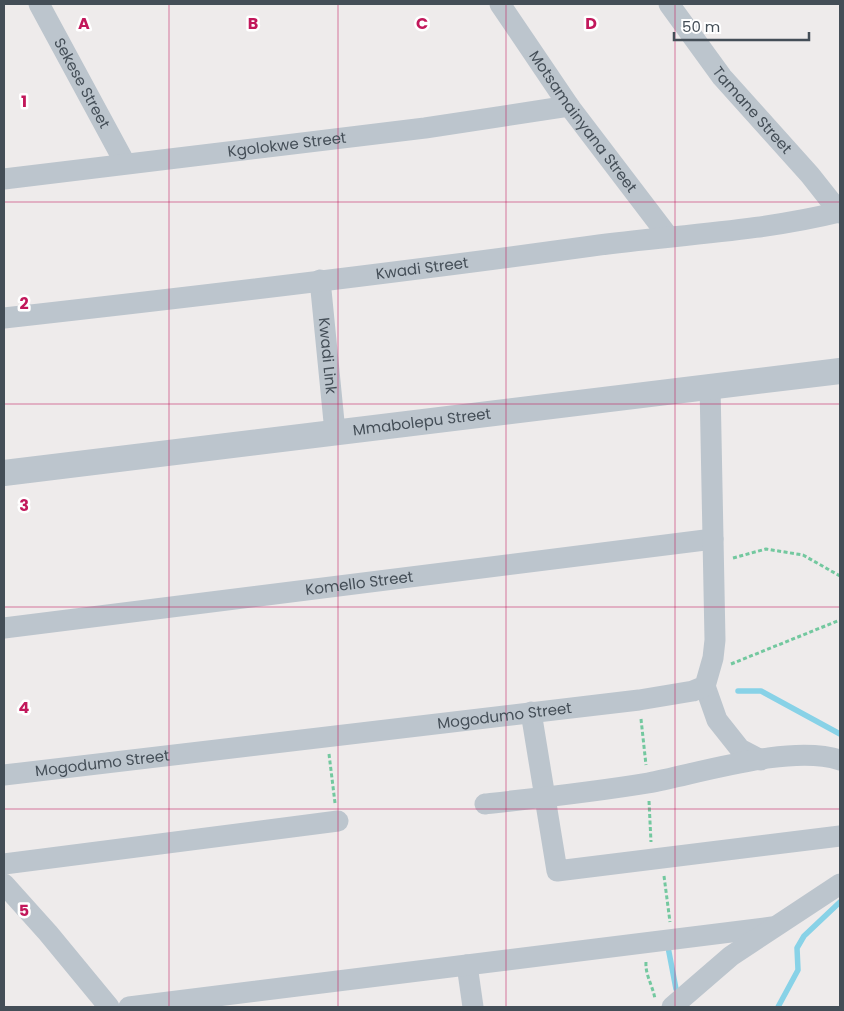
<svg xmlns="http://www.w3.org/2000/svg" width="844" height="1011" viewBox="0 0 844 1011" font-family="Poppins,sans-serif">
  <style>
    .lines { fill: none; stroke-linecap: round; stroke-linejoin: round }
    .stream { stroke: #88d2e7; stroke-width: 5.5 }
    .path { stroke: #73c89f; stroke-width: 3; stroke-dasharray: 4 2.5; stroke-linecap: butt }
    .minor { stroke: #bcc5cd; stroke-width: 21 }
    .tertiary { stroke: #bcc5cd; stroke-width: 26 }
    .grid { fill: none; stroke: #c2185b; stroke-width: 1; stroke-opacity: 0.55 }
    .labels { text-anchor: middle; stroke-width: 5; stroke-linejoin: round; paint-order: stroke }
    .street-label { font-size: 15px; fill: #444e57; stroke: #fff }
    .grid-label { font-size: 16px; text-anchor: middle; font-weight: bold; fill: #c2185b; stroke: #fff; stroke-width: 5; stroke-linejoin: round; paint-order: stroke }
  </style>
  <rect width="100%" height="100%" fill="#eeebeb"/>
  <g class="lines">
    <g class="stream">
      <polyline points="738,691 761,691 840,734"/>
      <polyline points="668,947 676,989"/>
      <polyline points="778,1007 798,970 797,948 804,936 840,902"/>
    </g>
    <g class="path">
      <polyline points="733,558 766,549 803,555 840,576"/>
      <polyline points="731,664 840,620"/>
      <polyline points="641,719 646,765"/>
      <polyline points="329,754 335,803"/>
      <polyline points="649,801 651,842"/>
      <polyline points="664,876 670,922"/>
      <path d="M646 962C645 975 653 986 655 999"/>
    </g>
    <g class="minor">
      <path id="s1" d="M39 4 125 163"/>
      <path id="s2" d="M500 4 569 106 668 236"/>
      <path id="s3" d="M669 4 722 77 810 175 840 213"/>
      <path id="s4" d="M4 179 425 128 569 106"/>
      <path id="s5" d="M320 280 335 432"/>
      <path id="s6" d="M4 318C200 296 396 273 592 246 674 235 758 232 839 212"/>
      <path id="s7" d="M4 628 713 539"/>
      <polyline points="705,686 717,720 740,749 761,760"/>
      <polyline points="531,712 557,871 840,836"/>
      <path id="s8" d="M4 775 639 700 693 691 705 686 713 658 715 640 710 385"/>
      <path d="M485 804C539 798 594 792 648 783 701 773 790 744 840 760"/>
      <polyline points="4,864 338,821"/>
      <polyline points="4,884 48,933 109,1007"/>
      <polyline points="467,965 473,1007"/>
      <polyline points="129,1007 772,927"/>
      <polyline points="672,1007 731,956 840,884"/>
    </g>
    <path class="tertiary" id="s9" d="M4 473 840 371"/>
  </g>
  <path class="grid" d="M169 4V1007M338 4V1007M506 4V1007M675 4V1007M4 202H840M4 404H840M4 607H840M4 809H840"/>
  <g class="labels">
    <g class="street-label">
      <text dy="5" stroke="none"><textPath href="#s1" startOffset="90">Sekese Street</textPath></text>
      <text dy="5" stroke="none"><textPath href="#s3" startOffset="135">Tamane Street</textPath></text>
      <text dy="5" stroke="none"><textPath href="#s2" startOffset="144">Motsamainyana Street</textPath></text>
      <text dy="5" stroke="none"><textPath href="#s4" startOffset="285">Kgolokwe Street</textPath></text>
      <text dy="5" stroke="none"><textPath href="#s6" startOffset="421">Kwadi Street</textPath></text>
      <text dy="5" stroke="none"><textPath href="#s5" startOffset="76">Kwadi Link</textPath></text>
      <text dy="5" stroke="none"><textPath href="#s9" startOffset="421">Mmabolepu Street</textPath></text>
      <text dy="5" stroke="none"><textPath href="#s7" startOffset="358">Komello Street</textPath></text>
      <text dy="5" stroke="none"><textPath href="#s8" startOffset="504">Mogodumo Street</textPath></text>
      <text dy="5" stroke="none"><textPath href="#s8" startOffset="99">Mogodumo Street</textPath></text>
    </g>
  </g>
  <g class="grid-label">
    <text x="84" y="29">A</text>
    <text x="253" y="29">B</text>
    <text x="422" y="29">C</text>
    <text x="591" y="29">D</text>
    <text x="24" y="107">1</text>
    <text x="24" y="309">2</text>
    <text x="24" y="511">3</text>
    <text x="24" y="713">4</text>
    <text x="24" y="916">5</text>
  </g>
  <rect width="844" height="1011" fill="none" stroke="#444e57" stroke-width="10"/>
  <path d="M674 32v8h135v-8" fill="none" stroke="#444e57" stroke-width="2.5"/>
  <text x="682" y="32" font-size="15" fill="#444e57" stroke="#ffffff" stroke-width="4" paint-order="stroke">50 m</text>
</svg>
